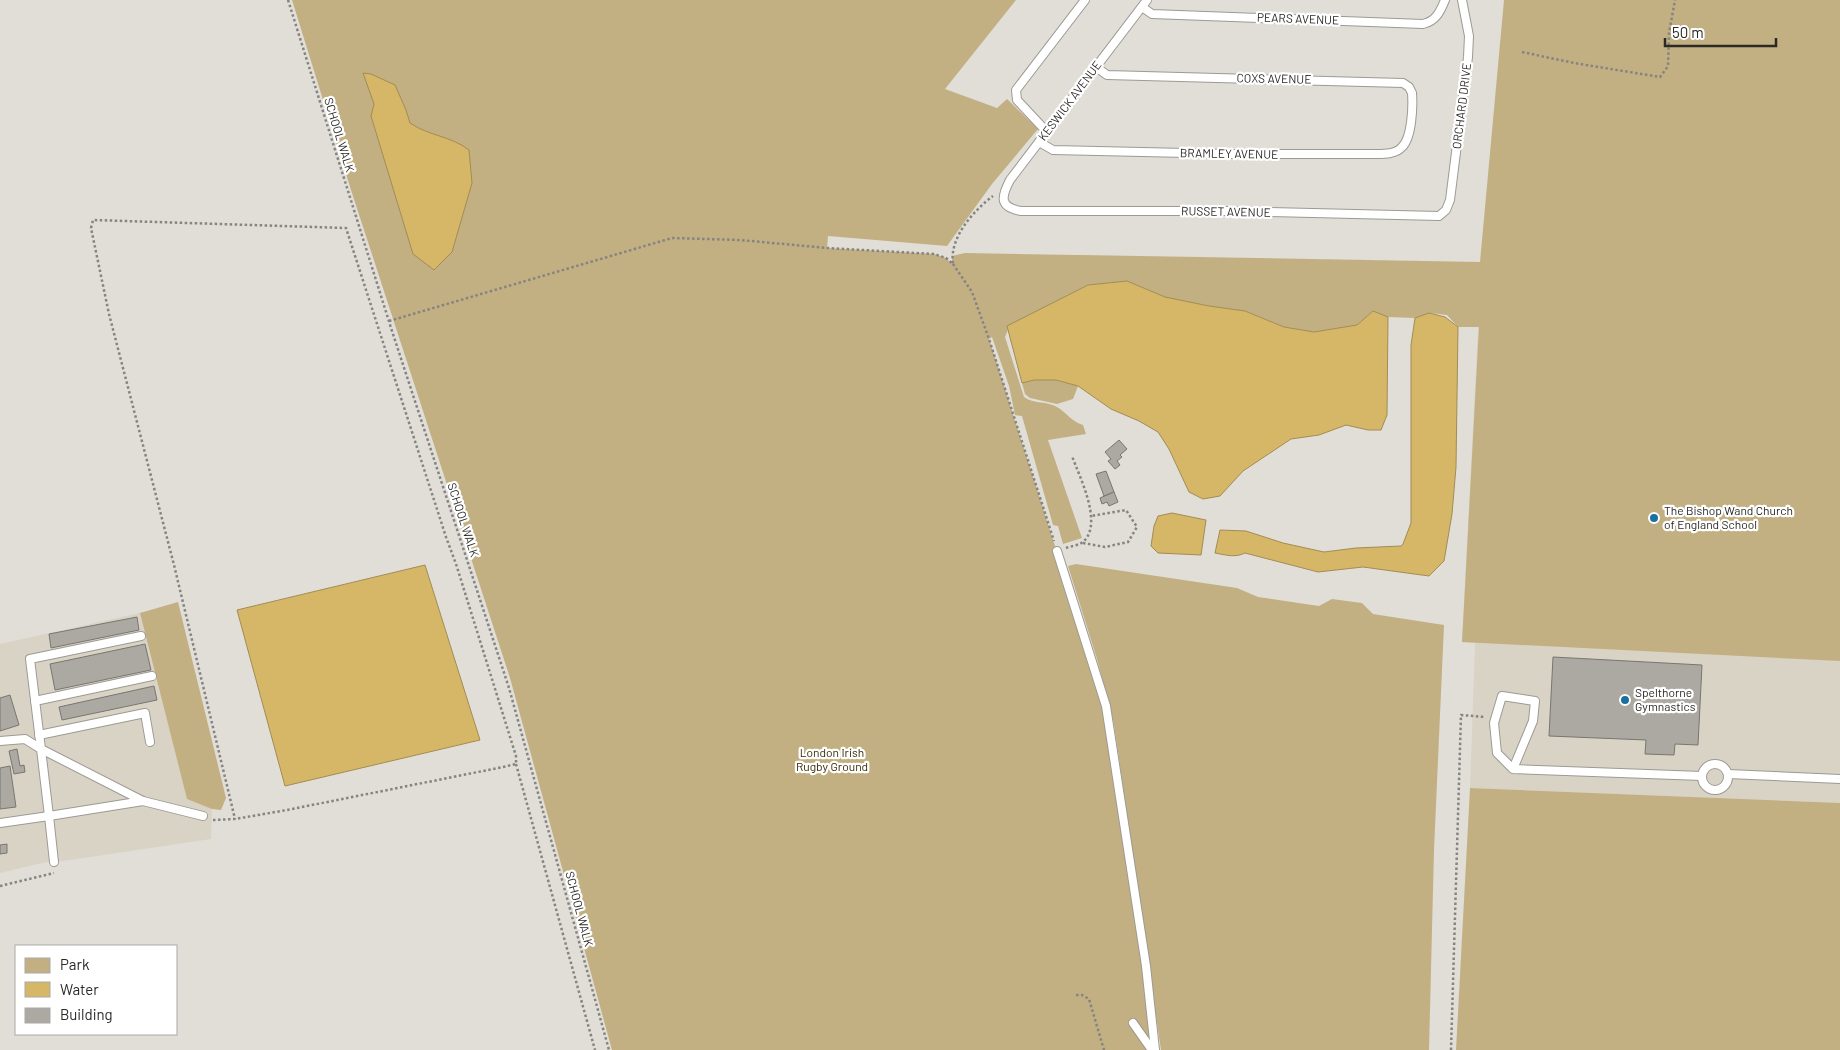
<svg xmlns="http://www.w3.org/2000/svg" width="1840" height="1050" viewBox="0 0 1840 1050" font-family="Barlow,sans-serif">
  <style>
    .built { fill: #d9d3c5 }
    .green { fill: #c3b082 }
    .water { fill: #d6b768; stroke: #a28c54 }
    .building { fill: #aba9a2; stroke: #797670 }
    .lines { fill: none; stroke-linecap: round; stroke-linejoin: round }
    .service-casing { stroke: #9c9a93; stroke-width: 10 }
    .path { stroke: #868480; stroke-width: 2.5; stroke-dasharray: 2.5 2.5; stroke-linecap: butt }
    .service { stroke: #fff; stroke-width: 8 }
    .poi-dot { fill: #1871a0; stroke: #fff; stroke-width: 2 }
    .labels { text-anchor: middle; stroke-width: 4.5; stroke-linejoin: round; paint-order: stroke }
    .street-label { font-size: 12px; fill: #2a2926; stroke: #fff }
    .poi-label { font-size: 12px; fill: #2a2926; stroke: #fff; text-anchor: start }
    .park-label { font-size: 12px; fill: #362a05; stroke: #fff }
  </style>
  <rect width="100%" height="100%" fill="#e1ded8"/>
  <g class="built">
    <polygon points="1482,250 1840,257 1840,803 1470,788 1475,643 1462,642"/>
    <polygon points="140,613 187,798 212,809 211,839 63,861 46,862 0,873 0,644"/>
  </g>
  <g class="green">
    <path d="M292 0H1016L945 89 997 108 1007 99 1038 129 992 184 947 246 828 236 827 248 934 254 946 258 952 264V256L965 253 1480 262 1504 0H1840V661L1462 642 1479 327H1458L1447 315 1429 313 1415 318 1388 317 1373 311 1357 325 1314 332 1284 327 1245 311 1209 306 1165 297 1127 281 1088 285 1010 325 1005 337 1024 397C1033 404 1048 401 1057 407 1067 413 1072 422 1083 425L1086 434 1048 440 1082 538 1063 544 1058 526 1053 525 1022 416 1015 415 1009 386 992 337 989 339 1106 706 1155 1050H612L510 678 351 190Z"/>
    <polygon points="1034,380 1056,380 1078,386 1073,399 1057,404 1030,398 1025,394 1022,383"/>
    <polygon points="1076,564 1237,588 1258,597 1319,606 1332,599 1362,603 1373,614 1444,625 1434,850 1429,1050 1161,1050 1114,724 1097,659 1068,566"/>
    <polygon points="178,602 226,798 221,810 212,809 187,799 140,613"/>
    <polygon points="1470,788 1840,803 1840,1050 1456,1050"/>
  </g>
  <g class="water">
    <path d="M363 73 371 74 395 85 406 110 410 123C429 136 451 136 469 150L472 183 452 252 434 270 413 254 371 116 374 104Z"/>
    <polygon points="1127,281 1165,297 1209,306 1245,311 1284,327 1314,332 1357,325 1373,311 1388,317 1387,415 1381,430 1368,430 1346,425 1319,435 1291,439 1243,471 1220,496 1203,499 1189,492 1169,449 1158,432 1139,421 1111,409 1078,386 1056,380 1034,380 1022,383 1007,326 1088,285"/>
    <path d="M1429 313 1445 317 1458 327 1456 467 1452 514 1444 561 1429 576 1363 567 1318 572 1245 553C1235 558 1226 555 1215 553L1220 530 1246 531 1283 543 1324 552 1356 548 1401 546 1403 544 1411 523V345L1415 318Z"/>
    <polygon points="1172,513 1206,520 1201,555 1158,553 1151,546 1154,526 1158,516"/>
    <polygon points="425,565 480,740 285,786 237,610"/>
  </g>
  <g class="building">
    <polygon points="1119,440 1127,449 1120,455 1122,457 1117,461 1120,465 1115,469 1108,461 1111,459 1105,452"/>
    <polygon points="1106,471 1114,492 1104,496 1096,474"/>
    <polygon points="1114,492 1118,502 1109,506 1107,502 1102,504 1100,498"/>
    <polygon points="137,617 139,630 51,648 49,634"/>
    <polygon points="145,644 151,670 55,690 50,664"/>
    <polygon points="1553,657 1702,665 1698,745 1675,744 1674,755 1645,754 1646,740 1549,736"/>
    <polygon points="154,686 157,700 62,720 59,707"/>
    <polygon points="10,695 19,725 0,731 0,698"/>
    <polygon points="17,749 20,766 24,765 25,772 14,774 9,751"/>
    <polygon points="10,766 16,807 0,809 0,768"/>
    <polygon points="7,844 7,853 0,854 0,845"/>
  </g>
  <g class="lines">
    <defs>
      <g id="service">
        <path d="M1147 0 1010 180C1001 197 999 207 1021 211H1226L1439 216 1446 210 1450 200 1468 57 1469 36 1462 0"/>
        <path d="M1142 7 1152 14 1423 24C1436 21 1440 12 1445 0"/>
        <polyline points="1047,132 1017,100 1016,90 1085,0"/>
        <path d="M1039 142 1053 150 1231 154H1376C1385 154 1396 154 1402 147 1412 138 1413 106 1412 93L1409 87 1403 83 1107 75 1096 67"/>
        <polyline points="1057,551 1106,706 1146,966 1155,1050"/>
        <polyline points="141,636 30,659 41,749 143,801"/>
        <polyline points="35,701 152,676"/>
        <polyline points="39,735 145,713 150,742"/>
        <polyline points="0,741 25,739 41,749 49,816 143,801 203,816"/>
        <circle cx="1715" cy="777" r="13"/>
        <polyline points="1513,769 1533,721 1535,701 1502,696 1494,723 1497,753 1513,769 1702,776"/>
        <polyline points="1728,774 1840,779"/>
        <polyline points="0,823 49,816 54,862"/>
        <polyline points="1133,1023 1152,1050"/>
      </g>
    </defs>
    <use href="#service" class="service-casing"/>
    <g class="path">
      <polyline points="288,0 392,331 509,688 609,1050"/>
      <polyline points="1522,52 1574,63 1660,77 1668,66 1669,33 1675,0"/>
      <polyline points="953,264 972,292 989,339 1054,541"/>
      <path d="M389 321 672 238 740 240 827 248 934 254 946 258 953 264C949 238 973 211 993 196"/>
      <polyline points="1083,543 1105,547 1128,542 1137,527 1126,510 1091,516"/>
      <path d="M1066 548C1072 546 1080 545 1084 541 1103 522 1079 476 1072 456"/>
      <polyline points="516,764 595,1050"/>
      <polyline points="213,820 235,819 287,810 503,767 516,764 516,756 456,564 446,537 346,228 93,220 91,228 109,314 174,565 235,819"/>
      <polyline points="0,886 54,873"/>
      <polyline points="1076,995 1082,995 1089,999 1104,1050"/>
      <polyline points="1451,1050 1461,715 1485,717"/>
    </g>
    <use href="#service" class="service"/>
  </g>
  <g class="poi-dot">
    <circle cx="1654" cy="518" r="5"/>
    <circle cx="1625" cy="700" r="5"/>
  </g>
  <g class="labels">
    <g class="street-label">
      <text transform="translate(1298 19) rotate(2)" y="4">PEARS AVENUE</text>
      <text transform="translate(1274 79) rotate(1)" y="4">COXS AVENUE</text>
      <text transform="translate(1070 101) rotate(-53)" y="4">KESWICK AVENUE</text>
      <text transform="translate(1462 106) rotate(-83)" y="4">ORCHARD DRIVE</text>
      <text transform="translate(339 135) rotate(73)" y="4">SCHOOL WALK</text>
      <text transform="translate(1229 154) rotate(1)" y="4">BRAMLEY AVENUE</text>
      <text transform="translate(1226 212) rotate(1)" y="4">RUSSET AVENUE</text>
      <text transform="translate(463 520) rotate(72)" y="4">SCHOOL WALK</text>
      <text transform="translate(579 909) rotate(75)" y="4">SCHOOL WALK</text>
    </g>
    <g class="poi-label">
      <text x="1664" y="515">The Bishop Wand Church<tspan x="1664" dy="14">of England School</tspan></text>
      <text x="1635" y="697">Spelthorne<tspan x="1635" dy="14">Gymnastics</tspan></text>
    </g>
    <g class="park-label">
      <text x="832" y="757">London Irish<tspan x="832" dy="14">Rugby Ground</tspan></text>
    </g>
  </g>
  <rect x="15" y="945" width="162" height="90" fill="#ffffff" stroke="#aaa9a8"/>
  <rect x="25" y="958" width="25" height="15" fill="#c3b082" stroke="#aaa9a8"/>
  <text x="60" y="970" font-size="15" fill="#2a2926">Park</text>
  <rect x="25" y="982" width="25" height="15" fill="#d6b768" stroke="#aaa9a8"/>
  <text x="60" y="995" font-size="15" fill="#2a2926">Water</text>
  <rect x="25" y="1008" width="25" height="15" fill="#aba9a2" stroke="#aaa9a8"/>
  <text x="60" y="1020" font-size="15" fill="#2a2926">Building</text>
  <path d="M1665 38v8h111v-8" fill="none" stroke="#2a2926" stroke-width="2.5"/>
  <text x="1672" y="38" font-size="15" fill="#2a2926" stroke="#ffffff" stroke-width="4" paint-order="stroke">50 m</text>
</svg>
